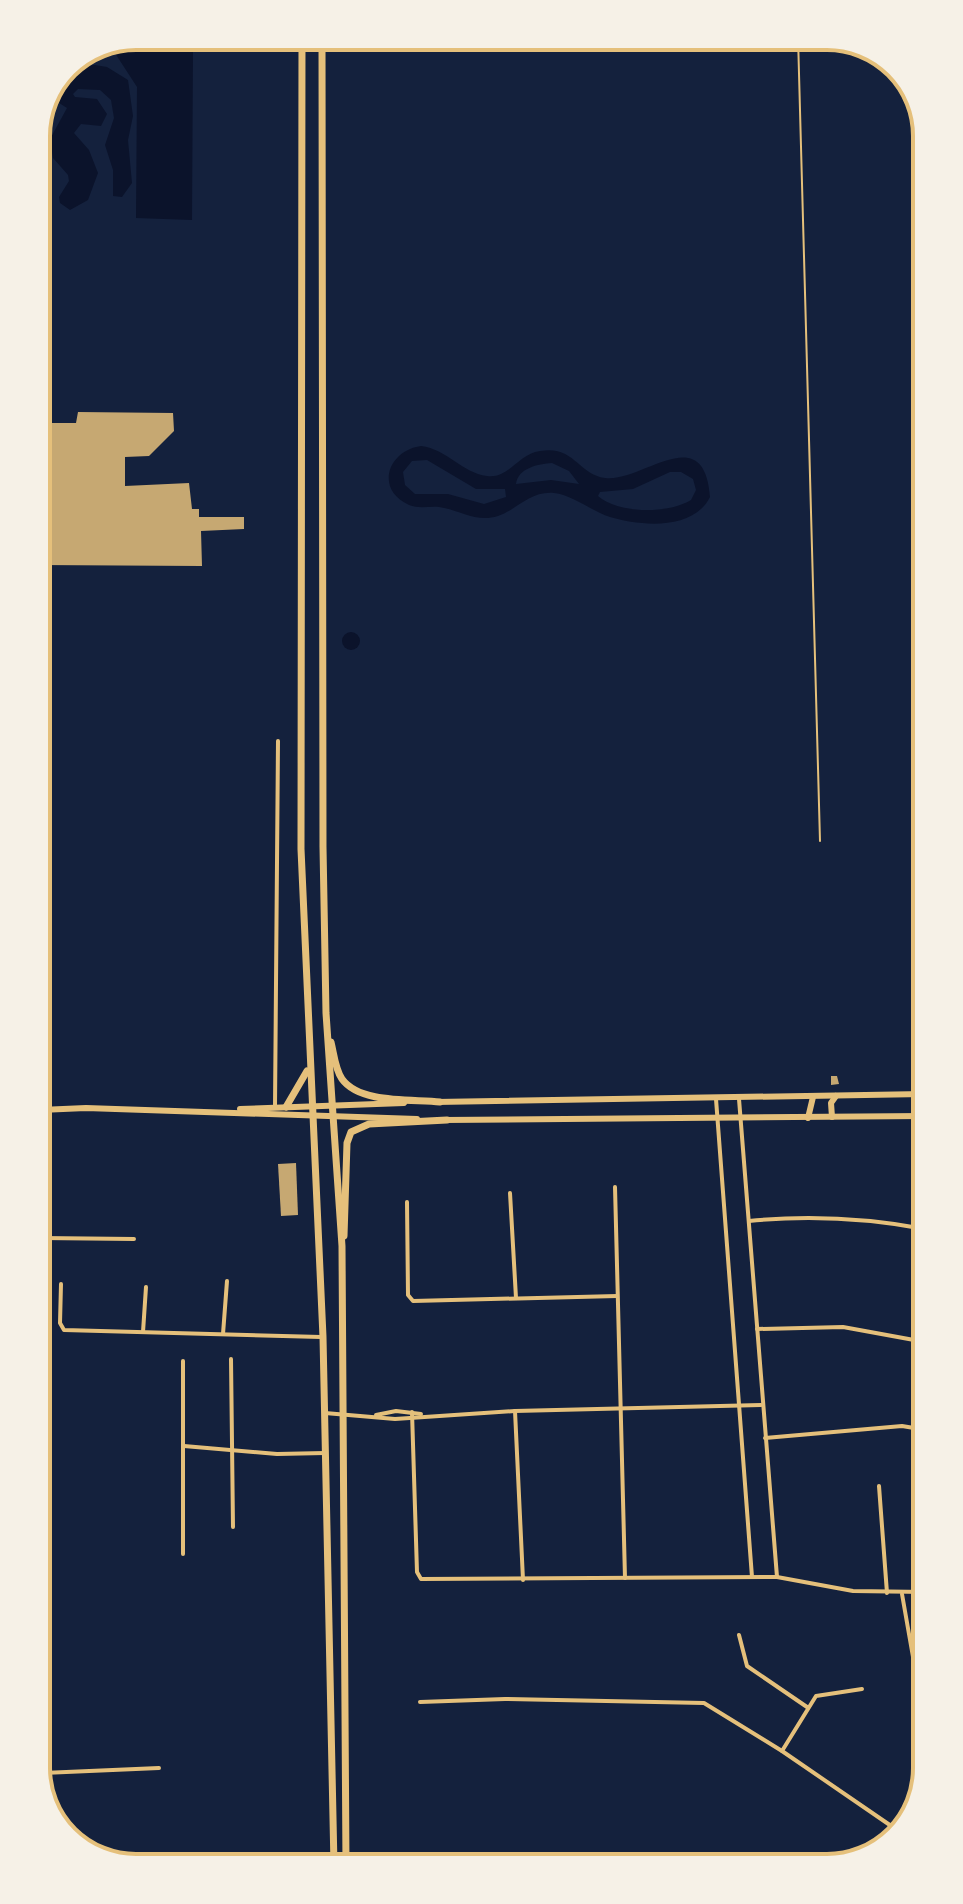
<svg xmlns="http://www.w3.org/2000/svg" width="963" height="1904" viewBox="0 0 963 1904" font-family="Jost,sans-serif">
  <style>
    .water { fill: #0b132b; fill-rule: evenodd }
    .building { fill: #c6a872 }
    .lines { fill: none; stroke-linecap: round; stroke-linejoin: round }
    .service { stroke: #e5c07b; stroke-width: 2 }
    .minor { stroke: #e5c07b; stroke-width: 4 }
    .secondary { stroke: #e5c07b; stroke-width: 6 }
    .primary { stroke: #e5c07b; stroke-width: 7 }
    .rim { fill: none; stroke: #e5c07b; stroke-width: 4 }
  </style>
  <rect width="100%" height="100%" fill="#14213d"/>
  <g class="water">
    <polygon points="114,45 193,46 192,220 136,218 137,87 111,47"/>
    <path d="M95 65 107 67 128 80 133 116 128 140 132 183 122 197 113 196V170L105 145 114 118 111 100 100 90 78 89 73 94 75 97 97 99 107 114 101 126 81 124 74 133 89 150 98 173 88 200 70 210 60 203 59 197 69 181 68 175 53 158 50 139 67 108 56 101C52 79 76 66 95 65Z"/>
    <path d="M421 446C447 449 462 473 487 476 509 479 518 454 540 451 574 445 578 474 605 478 642 483 704 418 710 497 693 531 640 526 610 517 591 511 573 495 554 493 530 491 518 509 498 516 476 523 460 510 439 507 429 506 419 509 409 505 375 490 387 451 421 446ZM427 460 476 489H505L506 497 484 504 448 494H415L405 485 403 472 412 461ZM552 463 569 471 579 484 551 480 516 484C518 468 538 464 552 463ZM670 472H681L693 479 696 490 691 500C668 514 619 514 598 496L600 492 633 489Z"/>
    <circle cx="351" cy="641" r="9"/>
  </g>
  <g class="building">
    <polygon points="78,412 173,413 174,431 149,456 125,457 125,486 189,483 192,509 199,509 199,517 244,517 244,529 201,531 202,566 38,565 37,423 76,423"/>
    <polygon points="831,1076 837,1076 839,1084 831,1085"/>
    <polygon points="296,1163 298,1215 281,1216 278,1164"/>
  </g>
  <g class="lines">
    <polyline class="service" points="798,37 820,841"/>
    <g class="minor">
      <polyline points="249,36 302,37"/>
      <polyline points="322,39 834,36"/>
      <polyline points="716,1099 752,1577"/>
      <polyline points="739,1099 777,1577"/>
      <polyline points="275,1107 278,741"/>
      <polyline points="615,1187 625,1578"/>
      <polyline points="510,1193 516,1298"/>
      <polyline points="407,1202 408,1295 413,1301 617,1296"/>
      <path d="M749 1221C809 1215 866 1218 925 1229"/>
      <polyline points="41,1238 134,1239"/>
      <polyline points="61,1284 60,1323 64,1330 321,1337"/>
      <polyline points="757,1329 843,1327 925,1342"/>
      <polyline points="143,1332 146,1287"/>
      <polyline points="223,1334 227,1281"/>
      <polyline points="231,1359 233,1527"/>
      <polyline points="515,1411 523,1580"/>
      <polyline points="412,1412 417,1572 421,1579 777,1577 853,1591 926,1592"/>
      <polyline points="325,1413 395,1419 515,1411 761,1405"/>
      <polyline points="376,1415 396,1411 421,1414"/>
      <polyline points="765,1438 902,1426 914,1428 926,1441"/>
      <polyline points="184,1446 277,1454 325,1453"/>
      <polyline points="879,1486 887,1593"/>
      <polyline points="183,1554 183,1361"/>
      <polyline points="902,1594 927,1737"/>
      <polyline points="739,1635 747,1666 807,1707"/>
      <polyline points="420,1702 505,1699 704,1703 782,1751 900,1832"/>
      <polyline points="782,1751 816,1696 862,1689"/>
      <polyline points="43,1773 159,1768"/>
    </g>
    <g class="secondary">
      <polyline points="436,1102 924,1094"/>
      <polyline points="240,1109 404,1103"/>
      <polyline points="40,1110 86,1108 417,1119"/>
      <polyline points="832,1117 831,1103 836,1096"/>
      <polyline points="808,1118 813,1097"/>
      <polyline points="444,1120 924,1116"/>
    </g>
    <g class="primary">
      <polyline points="302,36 301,849 323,1337 334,1866"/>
      <polyline points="322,36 323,847 326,1013 342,1246 346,1866"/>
      <path d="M331 1042C334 1054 335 1069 342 1079 360 1104 412 1099 440 1102"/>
      <polyline points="286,1107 307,1071"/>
      <polyline points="344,1236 347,1143 351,1132 369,1124 447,1120"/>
    </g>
  </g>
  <path d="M0 0H963V1904H0ZM136 50H827A86 86 0 0 1 913 136V1768A86 86 0 0 1 827 1854H136A86 86 0 0 1 50 1768V136A86 86 0 0 1 136 50Z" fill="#f6f1e7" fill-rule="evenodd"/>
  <path class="rim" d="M136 50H827A86 86 0 0 1 913 136V1768A86 86 0 0 1 827 1854H136A86 86 0 0 1 50 1768V136A86 86 0 0 1 136 50Z"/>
</svg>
